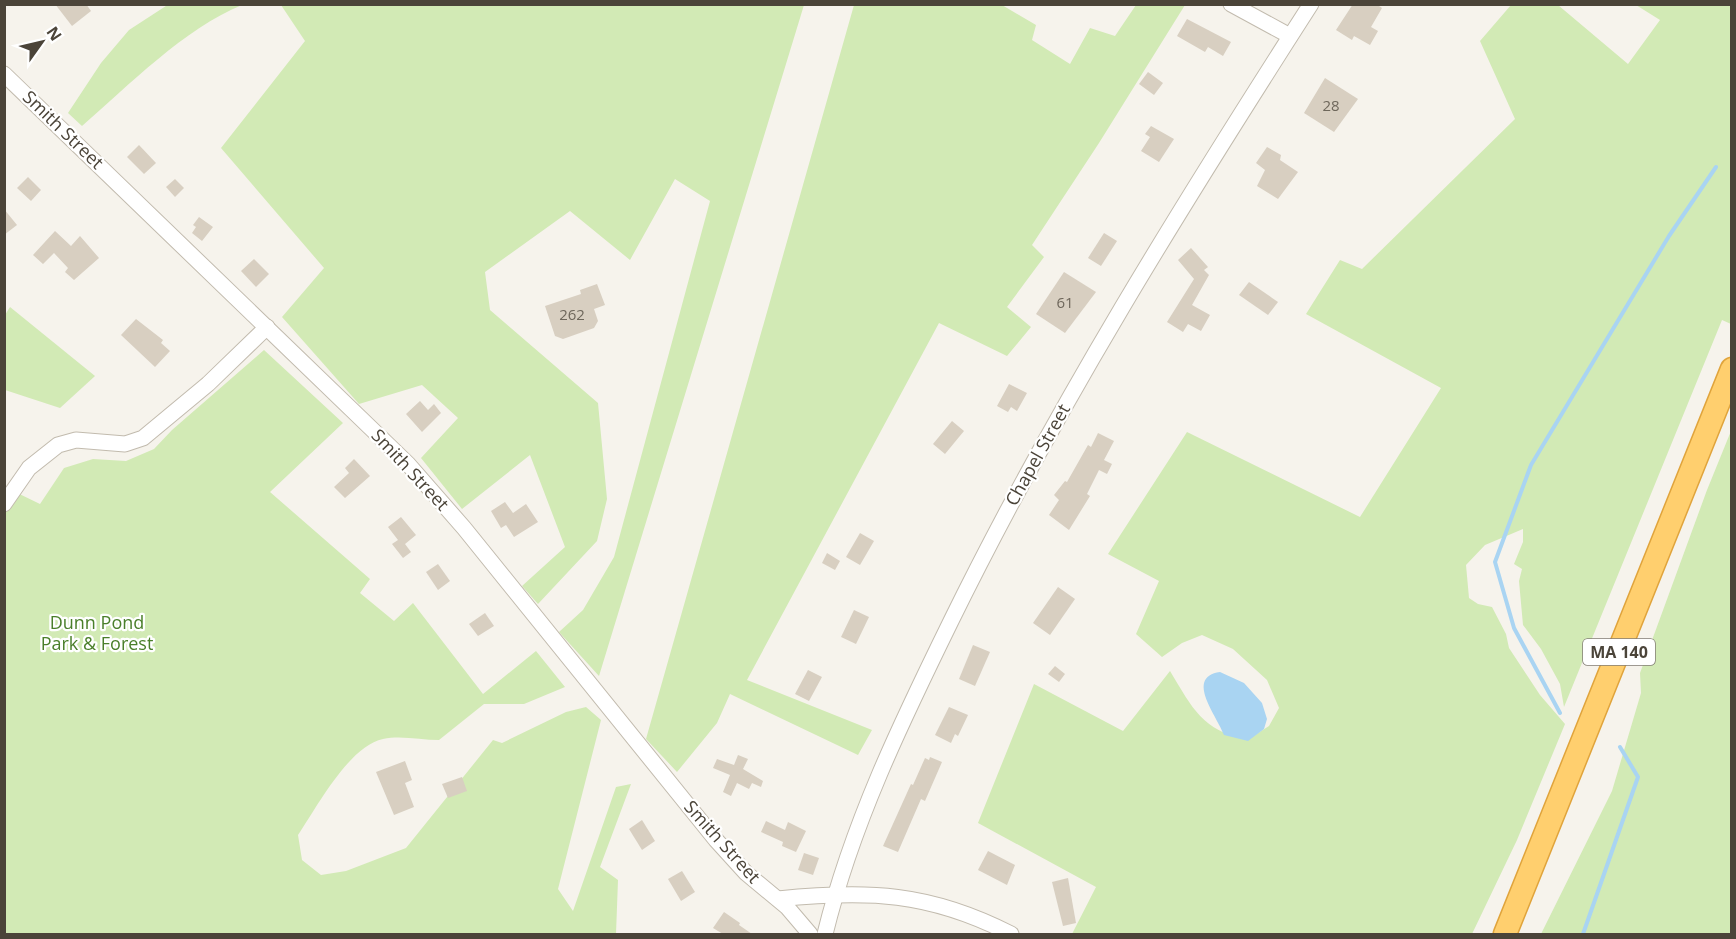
<svg xmlns="http://www.w3.org/2000/svg" width="1736" height="939" viewBox="0 0 1736 939" font-family="'Open Sans',sans-serif">
  <style>
    .green { fill: #d2eab5 }
    .water { fill: #a9d4f2 }
    .lines { fill: none; stroke-linecap: round; stroke-linejoin: round }
    .stream { stroke: #a9d4f2; stroke-width: 4 }
    .building { fill: #d8cfc1 }
    .minor-casing { stroke: #c2bbae; stroke-width: 17 }
    .highway-casing { stroke: #e0a43c; stroke-width: 25 }
    .minor { stroke: #fff; stroke-width: 15 }
    .highway { stroke: #ffcf6e; stroke-width: 22 }
    .labels { text-anchor: middle; stroke-width: 4.5; stroke-linejoin: round; paint-order: stroke }
    .number-label { font-size: 15px; fill: #6e675b }
    .shield { fill: #fff; stroke: #817c74; stroke-width: 1.5 }
    .shield-label { font-size: 16px; font-weight: bold; fill: #4b4439 }
    .street-label { font-size: 18px; fill: #4b4439; stroke: #fff }
    .park-label { font-size: 18px; fill: #4a7f2a; stroke: #fff }
  </style>
  <rect width="100%" height="100%" fill="#f6f3ec"/>
  <g class="green">
    <path d="M169 4 242 5C185 28 128 86 82 126L68 113 101 63 129 30Z"/>
    <polygon points="281,5 804,5 599,676 559,632 583,610 614,557 710,201 675,179 630,260 570,211 485,272 490,310 598,403 607,499 597,541 538,604 522,586 565,547 530,455 462,509 421,458 458,418 422,385 359,404 282,317 324,268 221,148 305,41"/>
    <polygon points="854,5 1002,5 1036,25 1032,40 1070,64 1090,28 1115,36 1136,5 1185,5 1099,143 1032,245 1044,257 1007,307 1031,327 1007,356 939,323 747,680 872,730 858,755 730,694 717,723 677,772 646,739"/>
    <path d="M1511 5H1558L1628 64 1660 20 1636 5H1731V324L1722 320 1564 707 1560 684 1541 649 1523 625 1519 581 1522 569 1514 564 1523 542V529L1485 545 1466 565 1469 598 1478 604 1492 607 1506 634 1509 648 1540 695 1565 724 1517 840 1472 934H1072L1096 887 978 823 1034 684 1123 731 1170 671C1193 709 1202 730 1247 740L1269 726 1279 708 1267 680 1233 649 1202 635 1182 643 1162 657 1136 634 1159 581 1108 554 1187 432 1360 517 1441 388 1306 314 1340 260 1362 269 1515 119 1480 41Z"/>
    <polygon points="10,307 95,376 60,408 5,390 5,315"/>
    <path d="M264 350 343 423 270 492 370 579 360 593 394 621 413 603 483 694 536 651 565 687 524 704H484L439 740C421 740 401 735 383 739 349 746 317 807 298 835L302 860 321 875 346 871 406 848 493 740 502 743 566 712 586 707 601 720 558 889 573 911 616 787 631 784 600 867 618 880 616 934H5V487L40 504 64 468 93 459 126 461 154 449 172 430Z"/>
    <polygon points="1731,431 1731,934 1541,934 1612,791 1641,693 1640,673 1707,490"/>
  </g>
  <path class="water" d="M1220 672 1244 683 1262 703 1267 719 1264 729 1248 741 1224 735C1218 717 1184 677 1220 672Z"/>
  <g class="lines">
    <g class="stream">
      <polyline points="1560,713 1514,628 1495,562 1531,465 1669,236 1716,167"/>
      <polyline points="1583,934 1638,777 1620,747"/>
    </g>
  </g>
  <g class="building">
    <polygon points="55,4 86,4 91,11 72,26"/>
    <polygon points="1353,4 1376,4 1382,8 1371,27 1378,31 1370,45 1354,36 1352,40 1336,30"/>
    <polygon points="1187,19 1231,42 1223,56 1208,47 1205,52 1177,36"/>
    <polygon points="1148,72 1163,83 1154,95 1139,84"/>
    <polygon points="1325,78 1358,99 1334,132 1304,113"/>
    <polygon points="1151,126 1174,139 1159,162 1141,151 1150,137 1145,134"/>
    <polygon points="139,145 156,163 144,174 127,157"/>
    <polygon points="1267,147 1281,155 1280,160 1298,172 1278,199 1257,186 1265,170 1256,163"/>
    <polygon points="28,177 41,190 31,201 17,188"/>
    <polygon points="175,179 184,188 175,197 166,187"/>
    <polygon points="4,209 17,225 4,235"/>
    <polygon points="199,217 213,227 202,241 192,233 196,227 193,225"/>
    <polygon points="55,231 71,246 80,236 99,258 74,280 65,272 68,268 54,253 43,264 33,255"/>
    <polygon points="1104,233 1117,241 1101,266 1088,258"/>
    <polygon points="1191,248 1208,267 1204,270 1209,275 1192,305 1210,315 1201,331 1188,324 1183,332 1167,322 1194,279 1178,260"/>
    <polygon points="254,259 269,274 256,287 241,271"/>
    <polygon points="1064,272 1096,292 1065,333 1036,314"/>
    <polygon points="1249,282 1278,302 1268,315 1239,295"/>
    <polygon points="597,284 605,305 594,309 598,321 594,328 563,339 555,336 545,306 581,294 580,290"/>
    <polygon points="136,319 163,340 161,343 170,351 155,367 121,335"/>
    <polygon points="1009,384 1027,393 1017,411 1011,407 1008,412 997,406"/>
    <polygon points="420,401 428,410 434,404 441,413 422,432 406,414"/>
    <polygon points="952,421 964,431 945,454 933,444"/>
    <polygon points="1098,433 1114,441 1104,460 1112,464 1107,474 1099,470 1087,494 1090,496 1069,530 1049,515 1059,500 1054,495 1065,481 1067,482 1088,445 1091,447"/>
    <polygon points="354,459 370,476 345,498 334,487 349,473 345,468"/>
    <polygon points="505,502 513,513 526,504 538,522 514,537 506,525 501,528 491,511"/>
    <polygon points="401,517 416,535 405,544 411,552 403,558 392,544 398,540 388,527"/>
    <polygon points="860,533 874,541 860,565 846,557"/>
    <polygon points="827,553 840,561 835,570 822,563"/>
    <polygon points="438,564 450,581 438,590 426,572"/>
    <polygon points="1058,587 1075,599 1050,635 1033,623"/>
    <polygon points="854,610 869,617 856,644 841,637"/>
    <polygon points="485,613 494,626 478,636 469,624"/>
    <polygon points="973,645 990,652 975,686 959,679"/>
    <polygon points="1055,666 1065,674 1059,682 1048,674"/>
    <polygon points="808,670 822,677 809,701 795,694"/>
    <polygon points="949,707 968,715 958,736 955,734 951,743 935,735"/>
    <polygon points="738,755 748,759 743,769 763,781 761,787 752,783 749,789 737,783 731,796 723,792 730,775 713,768 717,759 734,765"/>
    <polygon points="930,757 942,762 925,801 921,799 898,852 883,846 911,784 913,785 925,758 929,760"/>
    <polygon points="405,761 412,780 405,783 414,807 394,815 376,772"/>
    <polygon points="462,777 467,791 448,798 442,784"/>
    <polygon points="642,820 655,841 642,850 629,829"/>
    <polygon points="766,821 785,830 788,822 806,831 796,852 782,846 783,842 761,832"/>
    <polygon points="988,851 1015,865 1007,885 978,870"/>
    <polygon points="804,853 819,858 813,875 798,870"/>
    <polygon points="682,871 695,892 681,901 668,879"/>
    <polygon points="1068,878 1076,923 1063,926 1052,882"/>
    <polygon points="724,912 740,923 739,925 752,934 723,934 713,928"/>
  </g>
  <g class="lines">
    <defs>
      <g id="minor">
        <polyline points="1231,4 1290,36"/>
        <polyline points="4,74 408,464 464,528 716,840 746,873 787,907 810,934"/>
        <polyline points="4,504 29,468 58,445 76,440 125,444 143,438 208,384 267,327"/>
        <path d="M778 899C868 890 929 892 1011 934"/>
        <path d="M825 934C852 824 901 723 951 621 1056 407 1182 205 1311 4"/>
      </g>
      <polyline id="highway" points="1505,934 1732,369"/>
    </defs>
    <use href="#minor" class="minor-casing"/>
    <use href="#highway" class="highway-casing"/>
    <use href="#minor" class="minor"/>
    <use href="#highway" class="highway"/>
  </g>
  <g class="labels">
    <g class="number-label">
      <text x="1331" y="111">28</text>
      <text x="1065" y="308">61</text>
      <text x="572" y="320">262</text>
    </g>
    <rect class="shield" x="1583" y="639" width="72" height="26" rx="4.5"/>
    <g class="shield-label">
      <text x="1619" y="658">MA 140</text>
    </g>
    <g class="street-label">
      <text transform="translate(63 130) rotate(44)" y="6">Smith Street</text>
      <text transform="translate(1038 455) rotate(-61)" y="6">Chapel Street</text>
      <text transform="translate(410 470) rotate(47)" y="6">Smith Street</text>
      <text transform="translate(722 842) rotate(48)" y="6">Smith Street</text>
    </g>
    <g class="park-label">
      <text x="97" y="629">Dunn Pond<tspan x="97" dy="21">Park &amp; Forest</tspan></text>
    </g>
  </g>
  <rect width="1736" height="939" fill="none" stroke="#4b4439" stroke-width="12"/>
  <g transform="translate(42 42) rotate(56)" stroke="#ffffff" stroke-width="4.5" paint-order="stroke">
  <path d="M0-4.5L10 22L0 15L-10 22Z" fill="#4b4439"/>
  <text y="-9" font-size="16" font-weight="bold" text-anchor="middle" fill="#4b4439">N</text>
  </g>
</svg>
